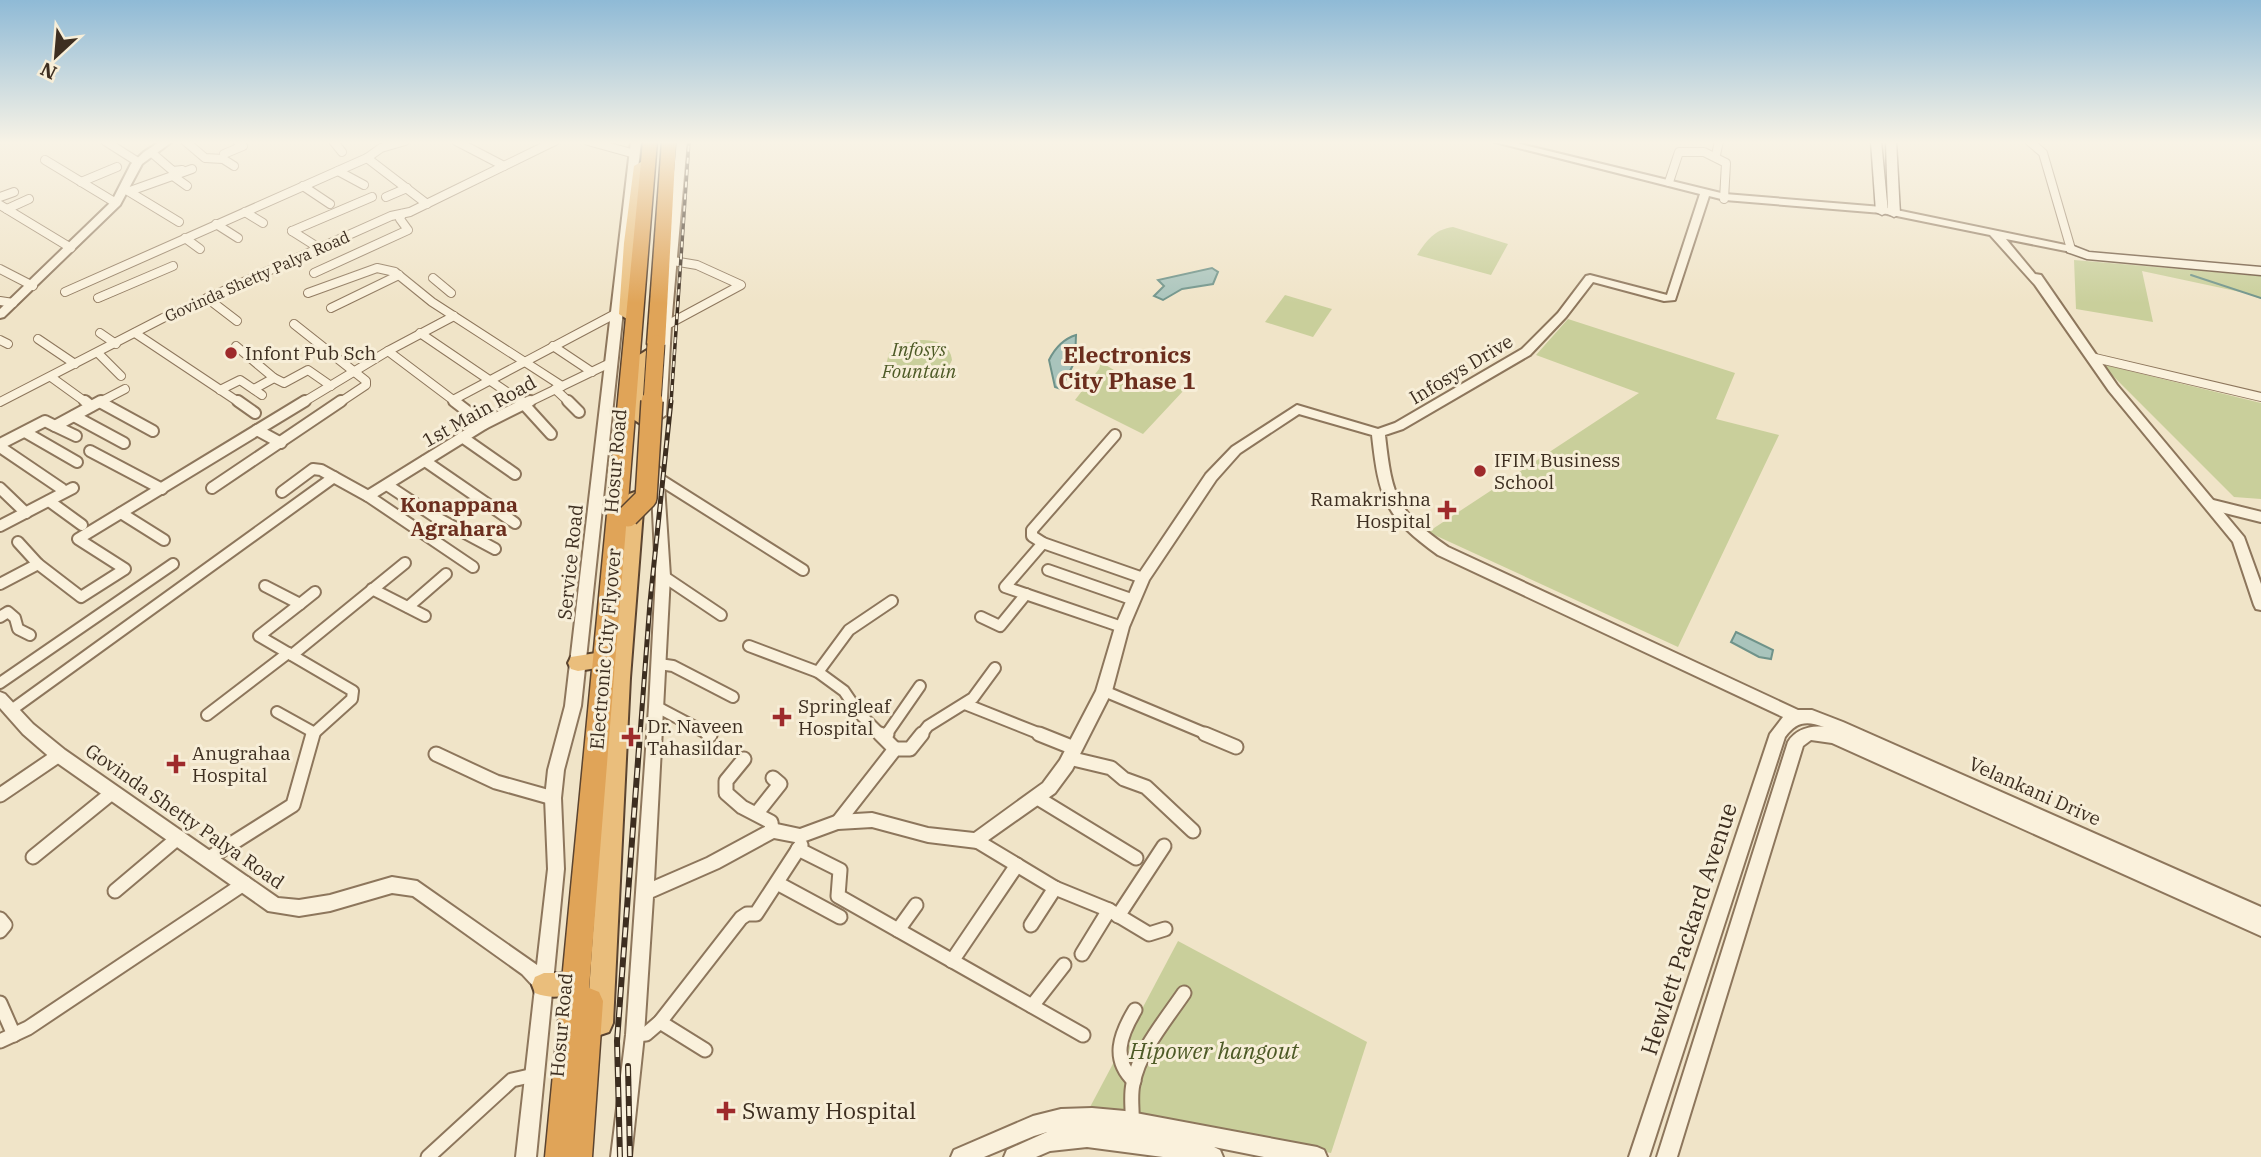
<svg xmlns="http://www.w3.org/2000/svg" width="2261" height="1157" viewBox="0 0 2261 1157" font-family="'IBM Plex Serif',serif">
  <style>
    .green { fill: #c9cf9b }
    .water { fill: #a9c4bc; stroke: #6f938a; stroke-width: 2 }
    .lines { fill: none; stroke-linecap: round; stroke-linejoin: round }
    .stream { stroke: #6f938a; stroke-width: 2 }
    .minor-far2-casing { stroke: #8d765c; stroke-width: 10 }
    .minor-far1-casing { stroke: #8d765c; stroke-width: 14 }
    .minor-casing { stroke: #8d765c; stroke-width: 17 }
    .tertiary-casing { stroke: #8d765c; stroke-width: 4 }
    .secondary-casing { stroke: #6f573f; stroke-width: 3 }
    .trunk-casing { stroke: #5b4430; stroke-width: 4 }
    .motorway-casing { stroke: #5b4430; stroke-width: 3 }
    .minor-far2 { stroke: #faf1dc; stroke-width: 8 }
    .minor-far1 { stroke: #faf1dc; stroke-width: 10 }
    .minor { stroke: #faf1dc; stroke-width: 13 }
    .tertiary { fill: #faf1dc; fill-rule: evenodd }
    .secondary { fill: #faf1dc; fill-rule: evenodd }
    .trunk { fill: #eabe7c; fill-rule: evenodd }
    .motorway { fill: #e0a458; fill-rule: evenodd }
    .rail-far2-casing { stroke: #3d2e20; stroke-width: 3.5 }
    .rail-far1-casing { stroke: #3d2e20; stroke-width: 5 }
    .rail-casing { stroke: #3d2e20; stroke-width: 6 }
    .rail-far2 { stroke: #f7eed8; stroke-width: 2; stroke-dasharray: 6; stroke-linecap: butt }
    .rail-far1 { stroke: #f7eed8; stroke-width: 2.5; stroke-dasharray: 8; stroke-linecap: butt }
    .rail { stroke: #f7eed8; stroke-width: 3.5; stroke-dasharray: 10; stroke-linecap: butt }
    .motorway-bridge-far1-casing { stroke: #5b4430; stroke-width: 19; stroke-linecap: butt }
    .motorway-bridge-casing { stroke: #5b4430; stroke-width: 24; stroke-linecap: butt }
    .motorway-bridge-far1 { stroke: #e0a458; stroke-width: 17 }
    .motorway-bridge { stroke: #e0a458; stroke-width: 21 }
    .poi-dot { fill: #9e2a2b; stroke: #f7eed8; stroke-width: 2.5 }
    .labels { text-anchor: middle; stroke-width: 6; stroke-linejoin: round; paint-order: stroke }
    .far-street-label { font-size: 16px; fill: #3d2e20; stroke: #f7eed8 }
    .park-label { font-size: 19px; font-style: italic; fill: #4d5a26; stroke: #f7eed8 }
    .poi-label { font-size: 19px; fill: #3d2e20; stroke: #f7eed8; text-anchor: start }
    .street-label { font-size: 19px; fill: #3d2e20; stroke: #f7eed8 }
    .neighbourhood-label { font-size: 21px; font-weight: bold; fill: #6b2e1e; stroke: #f7eed8 }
    .quarter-label { font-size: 23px; font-weight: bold; fill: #6b2e1e; stroke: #f7eed8 }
    .near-street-label { font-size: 23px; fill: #3d2e20; stroke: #f7eed8 }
    .near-park-label { font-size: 23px; font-style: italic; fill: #4d5a26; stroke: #f7eed8 }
    .near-poi-label { font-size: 23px; fill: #3d2e20; stroke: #f7eed8; text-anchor: start }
  </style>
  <rect width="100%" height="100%" fill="#f0e4c8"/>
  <g class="green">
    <path d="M1453 227 1508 244 1491 275 1417 255C1426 241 1435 229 1453 227Z"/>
    <polygon points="2074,260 2261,276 2261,299 2245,293 2142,271 2153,322 2076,309"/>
    <polygon points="1285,295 1332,309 1313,337 1265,322"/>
    <polygon points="1568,319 1735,373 1716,419 1779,435 1678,647 1428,532 1639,393 1536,355"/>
    <path d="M921 340C936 340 950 344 952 360 942 384 899 389 886 365L889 353 902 343Z"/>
    <polygon points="1101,362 1130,380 1184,390 1143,434 1075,400 1099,369"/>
    <polygon points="2101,364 2261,403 2261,499 2234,497"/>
    <polygon points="1178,941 1367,1042 1331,1153 1089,1109"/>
  </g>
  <g class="water">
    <polygon points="1212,268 1218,272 1213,284 1182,289 1163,300 1154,296 1164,286 1158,280"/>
    <path d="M1076 335 1075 361 1061 389 1055 387 1049 360C1055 348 1063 339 1076 335Z"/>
    <polygon points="1736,632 1773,650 1771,659 1759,657 1731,642"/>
  </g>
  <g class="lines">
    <polyline class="stream" points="2191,275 2261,298"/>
    <defs>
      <g id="minor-far2">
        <polyline points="105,141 138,162"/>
        <polyline points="185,141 205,158 223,159 234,166"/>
        <polyline points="333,141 342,152"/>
        <polyline points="456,141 504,166"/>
        <polyline points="588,141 635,154"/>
        <polyline points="2029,141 2043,153 2071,249"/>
        <polyline points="152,153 173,171 182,170"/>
        <polyline points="224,154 243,146 237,141"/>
        <polyline points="1716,155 1719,141"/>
        <polyline points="367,158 427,204"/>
        <polyline points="45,160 116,203"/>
        <polyline points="338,171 364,185"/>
        <polyline points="173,176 187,186"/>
        <polyline points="81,182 117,167"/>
        <polyline points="1669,182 1679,152 1704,152 1726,163 1724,199"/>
        <polyline points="303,186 330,204"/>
        <polyline points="128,191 179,222"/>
        <polyline points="130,191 192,169"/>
        <polyline points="0,197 14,192"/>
        <polyline points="386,197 407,188"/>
        <polyline points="0,205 71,248"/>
        <polyline points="7,209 29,199"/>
        <polyline points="245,212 263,223"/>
        <polyline points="216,224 238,238"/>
        <polyline points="292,231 372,197"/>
        <polyline points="292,231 319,248"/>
        <polyline points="185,238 200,249"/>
        <polyline points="0,269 33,286"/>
        <polyline points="314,273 408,230 400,219 402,214"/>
        <polyline points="433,278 451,293"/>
        <polyline points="65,292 367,158 381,148 405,141"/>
        <polyline points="308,293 377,268 395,272 432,302 562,386"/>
        <polyline points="98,298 173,266"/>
        <polyline points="207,298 237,321"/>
        <polyline points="0,301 13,303"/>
        <polyline points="331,308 399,275"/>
        <polyline points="294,324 366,381 366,385 339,403"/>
        <polyline points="665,326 741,285 697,265 673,261"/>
        <polyline points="100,333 116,344"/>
        <polyline points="135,333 240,403"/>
        <polyline points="420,333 523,403"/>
        <polyline points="38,339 75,364"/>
        <polyline points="0,340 8,344"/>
        <polyline points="236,346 274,378"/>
        <polyline points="553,346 592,372"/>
        <polyline points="388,351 457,403"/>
        <polyline points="98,353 121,376"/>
        <polyline points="2091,357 2261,397"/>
        <polyline points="51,377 87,403"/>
        <polyline points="254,389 274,378 284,383 308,370 331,386"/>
        <polyline points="555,389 570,403"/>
        <polyline points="220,390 240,380 262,395"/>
        <polyline points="453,400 615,314"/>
        <polyline points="0,402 163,318 391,216 410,212 555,141"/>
        <polyline points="98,403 125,389"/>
        <polyline points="302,403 388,351 454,316"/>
        <polyline points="527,403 610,363"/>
      </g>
      <g id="minor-far1">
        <polyline points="85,401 91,406"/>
        <polyline points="238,401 255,413"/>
        <polyline points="454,401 484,424"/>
        <polyline points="521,401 551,434"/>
        <polyline points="568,401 579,412"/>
        <polyline points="100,402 153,431"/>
        <polyline points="74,416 124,443"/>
        <polyline points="55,426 76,436"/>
        <polyline points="257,430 281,443"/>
        <polyline points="25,432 77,462"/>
        <polyline points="1115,435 1032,530 1032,536 1043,543 1143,578"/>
        <polyline points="462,437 515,474"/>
        <polyline points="0,444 45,421 55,426 101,401"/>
        <polyline points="0,447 62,489"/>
        <polyline points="90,451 162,489"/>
        <polyline points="425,461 515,523"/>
        <polyline points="656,477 803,570"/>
        <polyline points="387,485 437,518 495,549"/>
        <polyline points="0,488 26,513"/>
        <polyline points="212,488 341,401"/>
        <polyline points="282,492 313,469 321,470 368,496 473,567"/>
        <polyline points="368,496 484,424 530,401"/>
        <polyline points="49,501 82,525"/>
        <polyline points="2209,504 2261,517"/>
        <polyline points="121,513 164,540"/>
        <polyline points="0,526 73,488"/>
        <polyline points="18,542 38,564 81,597 125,569 78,539 305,401"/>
        <polyline points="1043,543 1005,587 1122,627"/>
        <polyline points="1048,570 1134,600"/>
        <polyline points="663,576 721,615"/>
        <polyline points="0,584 38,564"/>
        <polyline points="265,586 300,604 315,592"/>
        <polyline points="372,589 425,616"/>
        <polyline points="300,604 259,636 353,691 352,699 312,735"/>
        <polyline points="408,607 446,574"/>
        <polyline points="0,617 8,612 15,618 18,629 30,635"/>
        <polyline points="981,617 1000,626 1026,594"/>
        <polyline points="749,646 818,672"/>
        <polyline points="292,655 405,563"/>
        <polyline points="659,664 673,666 733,697"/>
        <polyline points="0,683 173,564"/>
        <polyline points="1104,691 1209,735"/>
        <polyline points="965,704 1043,735"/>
        <polyline points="657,707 710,735"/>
        <polyline points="10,711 334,477"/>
        <polyline points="277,712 313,732"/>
        <polyline points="207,715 288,653"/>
        <polyline points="881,735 859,713 844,691 818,672 849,630 892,601"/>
        <polyline points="886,735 920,686"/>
        <polyline points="921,735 928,726 973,698 995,668"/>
      </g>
      <g id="minor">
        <polyline points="708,734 710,735"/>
        <polyline points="880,734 895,749"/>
        <polyline points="1039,734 1074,748"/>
        <polyline points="1205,734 1236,747"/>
        <polyline points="885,737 887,734"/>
        <polyline points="436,754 496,782 553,798"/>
        <polyline points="1069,758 1111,768 1124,779 1146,787 1193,831"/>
        <polyline points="744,759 726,781 726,793 742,807 771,822 772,830"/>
        <polyline points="0,795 59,755"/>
        <polyline points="1036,797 1136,858"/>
        <polyline points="757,813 780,784 773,778"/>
        <polyline points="838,822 895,749 910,749 922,734"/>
        <polyline points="977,841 1055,888 1109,910 1149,934 1165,929"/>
        <polyline points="798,849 840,870 838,896 1083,1035"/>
        <polyline points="33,857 113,792"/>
        <polyline points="209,858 293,805 313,734"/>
        <polyline points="777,883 840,917"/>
        <polyline points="115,891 179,837"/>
        <polyline points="1118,916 1164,846"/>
        <polyline points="0,919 5,925 0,931"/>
        <polyline points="1031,925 1055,888"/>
        <polyline points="898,930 916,905"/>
        <polyline points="1082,954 1109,910"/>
        <polyline points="952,961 1017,865"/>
        <polyline points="0,1003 14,1035"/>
        <polyline points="1032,1006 1064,965"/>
        <polyline points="660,1022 705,1050"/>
        <polyline points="635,1035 646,1034 660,1022 741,918 747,914 756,914 801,845"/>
        <polyline points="0,1041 28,1028 245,883"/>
        <path d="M1134 1081C1111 1059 1120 1035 1135 1010"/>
        <path d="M1132 1123C1133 1110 1130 1097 1133 1084 1139 1051 1165 1021 1184 993"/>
        <polyline points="428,1157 512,1080 534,1075"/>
      </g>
      <g id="tertiary">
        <polygon points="161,141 173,141 142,164 120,205 4,317 0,318 0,309 112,201 131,164 144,152"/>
        <polygon points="631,141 641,141 581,706 564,770 561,798 564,869 536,1157 516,1157 535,988 522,974 413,896 392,893 330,911 299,916 268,911 53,760 23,734 0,708 0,692 5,694 33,724 65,750 278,898 299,900 330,895 392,877 417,881 537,965 548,869 545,798 548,770 565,706"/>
        <polygon points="677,141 687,141 671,326 666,415 660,419 654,415 659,326"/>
        <path d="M1491 141H1508L1725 194 1882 207 2075 247V251L2071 252 2006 239 2035 274 2041 275 2117 385 2244 537 2261 584V610L2256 609 2254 605 2233 542 2109 391 2035 285 1990 235 1882 213 1725 200 1709 196 1675 300 1664 301 1593 282 1566 317 1530 355 1403 429 1385 435C1392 497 1396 511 1448 547L1798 710H1812L1843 722 2261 907V936L1832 743 1811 740 1803 746 1677 1157H1657L1788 742C1795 730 1810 725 1824 727 1806 720 1796 722 1785 737L1649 1157H1629L1770 734 1783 717 1438 555C1385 517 1379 499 1372 435L1299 414 1240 453 1216 480 1149 580 1129 627 1112 691 1072 770 1055 793 977 848 928 842 872 827 838 829 800 843 774 838 719 868 653 897 644 1035 631 1157H611L626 1035 649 707 656 576 651 470 652 467 657 466 663 470 670 576 654 881 707 858 772 823 800 829 838 815 872 813 928 828 974 833 1043 783 1060 760 1096 691 1115 627 1136 578 1206 474 1232 447 1297 405 1378 429 1395 423 1522 349 1558 313 1586 276 1590 275 1667 295 1700 194Z"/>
        <polygon points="1092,1108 1125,1111 1317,1147 1324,1150 1327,1157 1264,1157 1214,1147 1220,1150 1223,1157 1163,1157 1087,1147 1050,1151 1036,1157 1004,1157 1007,1150 1047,1132 1034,1136 984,1157 951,1157 954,1150 1033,1116 1061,1109"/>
      </g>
      <g id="secondary">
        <polygon points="1871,141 1881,141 1888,212 1882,215 1876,212"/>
        <polygon points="1886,141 1896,141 1900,214 1894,217 1888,214"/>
        <polygon points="2071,245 2089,252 2261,267 2261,275 2087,259 2067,252 2067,246"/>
      </g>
      <g id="trunk">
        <polygon points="641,162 648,166 638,243 635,314 627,319 619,314 624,243 634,166"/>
        <polygon points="647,350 655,355 651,419 642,425 633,419 639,355"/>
        <polygon points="635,492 641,494 644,498 630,678 613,1023 609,1032 600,1035 591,1032 587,1023 610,678 626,498 629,494"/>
        <polygon points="596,653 603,655 606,661 603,667 578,671 571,669 568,663 571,657"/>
        <path d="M544 973H564L573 977 576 985 573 993C560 998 548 998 535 993L532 985 535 977Z"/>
      </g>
      <g id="motorway">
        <polygon points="643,141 657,141 589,988 599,992 603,1001 592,1157 545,1157"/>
        <polygon points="662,141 676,141 665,344 656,349 647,344"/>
      </g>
    </defs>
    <use href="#minor-far2" class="minor-far2-casing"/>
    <use href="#minor-far1" class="minor-far1-casing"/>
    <use href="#minor" class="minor-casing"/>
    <use href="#tertiary" class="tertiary-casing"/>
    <use href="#secondary" class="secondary-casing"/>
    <use href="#trunk" class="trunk-casing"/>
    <use href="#motorway" class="motorway-casing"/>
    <use href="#minor-far2" class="minor-far2"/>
    <use href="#minor-far1" class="minor-far1"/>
    <use href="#minor" class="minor"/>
    <use href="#tertiary" class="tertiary"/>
    <use href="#secondary" class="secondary"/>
    <use href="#trunk" class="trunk"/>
    <use href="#motorway" class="motorway"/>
    <defs>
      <polyline id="rail-far2" points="671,403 689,141"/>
      <polyline id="rail-far1" points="640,735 650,602 671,401"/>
      <g id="rail">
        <polyline points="628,1066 630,1157"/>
        <polyline points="620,1157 617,1041 640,734"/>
      </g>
    </defs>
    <use href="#rail-far2" class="rail-far2-casing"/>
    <use href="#rail-far1" class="rail-far1-casing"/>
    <use href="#rail" class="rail-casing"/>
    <use href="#rail-far2" class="rail-far2"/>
    <use href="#rail-far1" class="rail-far1"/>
    <use href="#rail" class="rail"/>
    <defs>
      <polyline id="motorway-bridge-far1" points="652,403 656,344"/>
      <polyline id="motorway-bridge" points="628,516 646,498 652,401"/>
    </defs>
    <use href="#motorway-bridge-far1" class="motorway-bridge-far1-casing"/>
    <use href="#motorway-bridge" class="motorway-bridge-casing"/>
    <use href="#motorway-bridge-far1" class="motorway-bridge-far1"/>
    <use href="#motorway-bridge" class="motorway-bridge"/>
  </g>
  <linearGradient id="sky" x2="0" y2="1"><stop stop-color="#8fbad6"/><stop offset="0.47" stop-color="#f8f3e6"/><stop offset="1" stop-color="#f8f3e6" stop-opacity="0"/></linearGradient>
  <rect width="2261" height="303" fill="url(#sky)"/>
  <g class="poi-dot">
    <circle cx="231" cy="353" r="7"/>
    <circle cx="1480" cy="471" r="7"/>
    <path d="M1443.5 499.5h7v7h7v7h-7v7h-7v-7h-7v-7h7z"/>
    <path d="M778.5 706.5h7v7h7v7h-7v7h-7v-7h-7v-7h7z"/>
    <path d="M627.5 726.5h7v7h7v7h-7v7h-7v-7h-7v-7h7z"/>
    <path d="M172.5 753.5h7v7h7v7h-7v7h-7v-7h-7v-7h7z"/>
    <path d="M722.5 1100.5h7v7h7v7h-7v7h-7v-7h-7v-7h7z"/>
  </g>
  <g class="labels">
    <g class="far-street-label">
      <text transform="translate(257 276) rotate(-24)" y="6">Govinda Shetty Palya Road</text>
    </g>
    <g class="park-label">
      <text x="919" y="356">Infosys<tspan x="919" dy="22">Fountain</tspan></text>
    </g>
    <g class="poi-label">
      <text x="245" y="360">Infont Pub Sch</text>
      <text x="1494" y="467">IFIM Business<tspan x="1494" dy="22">School</tspan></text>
      <text x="1431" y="506" text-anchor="end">Ramakrishna<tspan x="1431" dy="22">Hospital</tspan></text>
      <text x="798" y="713">Springleaf<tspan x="798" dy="22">Hospital</tspan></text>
      <text x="647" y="733">Dr. Naveen<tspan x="647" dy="22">Tahasildar</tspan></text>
      <text x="192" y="760">Anugrahaa<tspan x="192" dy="22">Hospital</tspan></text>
    </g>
    <g class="street-label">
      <text transform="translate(1461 369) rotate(-31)" y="7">Infosys Drive</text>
      <text transform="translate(479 411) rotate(-29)" y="7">1st Main Road</text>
      <text transform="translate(615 461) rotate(-85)" y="7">Hosur Road</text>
      <text transform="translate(570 562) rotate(-84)" y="7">Service Road</text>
      <text transform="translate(605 649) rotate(-85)" y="7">Electronic City Flyover</text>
      <text transform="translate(2035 791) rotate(24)" y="7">Velankani Drive</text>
      <text transform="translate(185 816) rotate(35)" y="7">Govinda Shetty Palya Road</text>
      <text transform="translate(561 1025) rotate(-85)" y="7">Hosur Road</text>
    </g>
    <g class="neighbourhood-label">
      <text x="459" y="512">Konappana<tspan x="459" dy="24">Agrahara</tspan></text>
    </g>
    <g class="quarter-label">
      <text x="1127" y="363">Electronics<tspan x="1127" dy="26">City Phase 1</tspan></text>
    </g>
    <g class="near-street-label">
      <text transform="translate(1689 929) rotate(-72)" y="8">Hewlett Packard Avenue</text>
    </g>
    <g class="near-park-label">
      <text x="1214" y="1059">Hipower hangout</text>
    </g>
    <g class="near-poi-label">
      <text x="742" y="1119">Swamy Hospital</text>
    </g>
  </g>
  <g transform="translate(56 56) rotate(206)" stroke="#f7eed8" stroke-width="5" paint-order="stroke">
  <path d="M0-5L12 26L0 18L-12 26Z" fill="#3d2e20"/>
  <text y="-10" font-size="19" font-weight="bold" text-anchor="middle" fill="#3d2e20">N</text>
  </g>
</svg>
